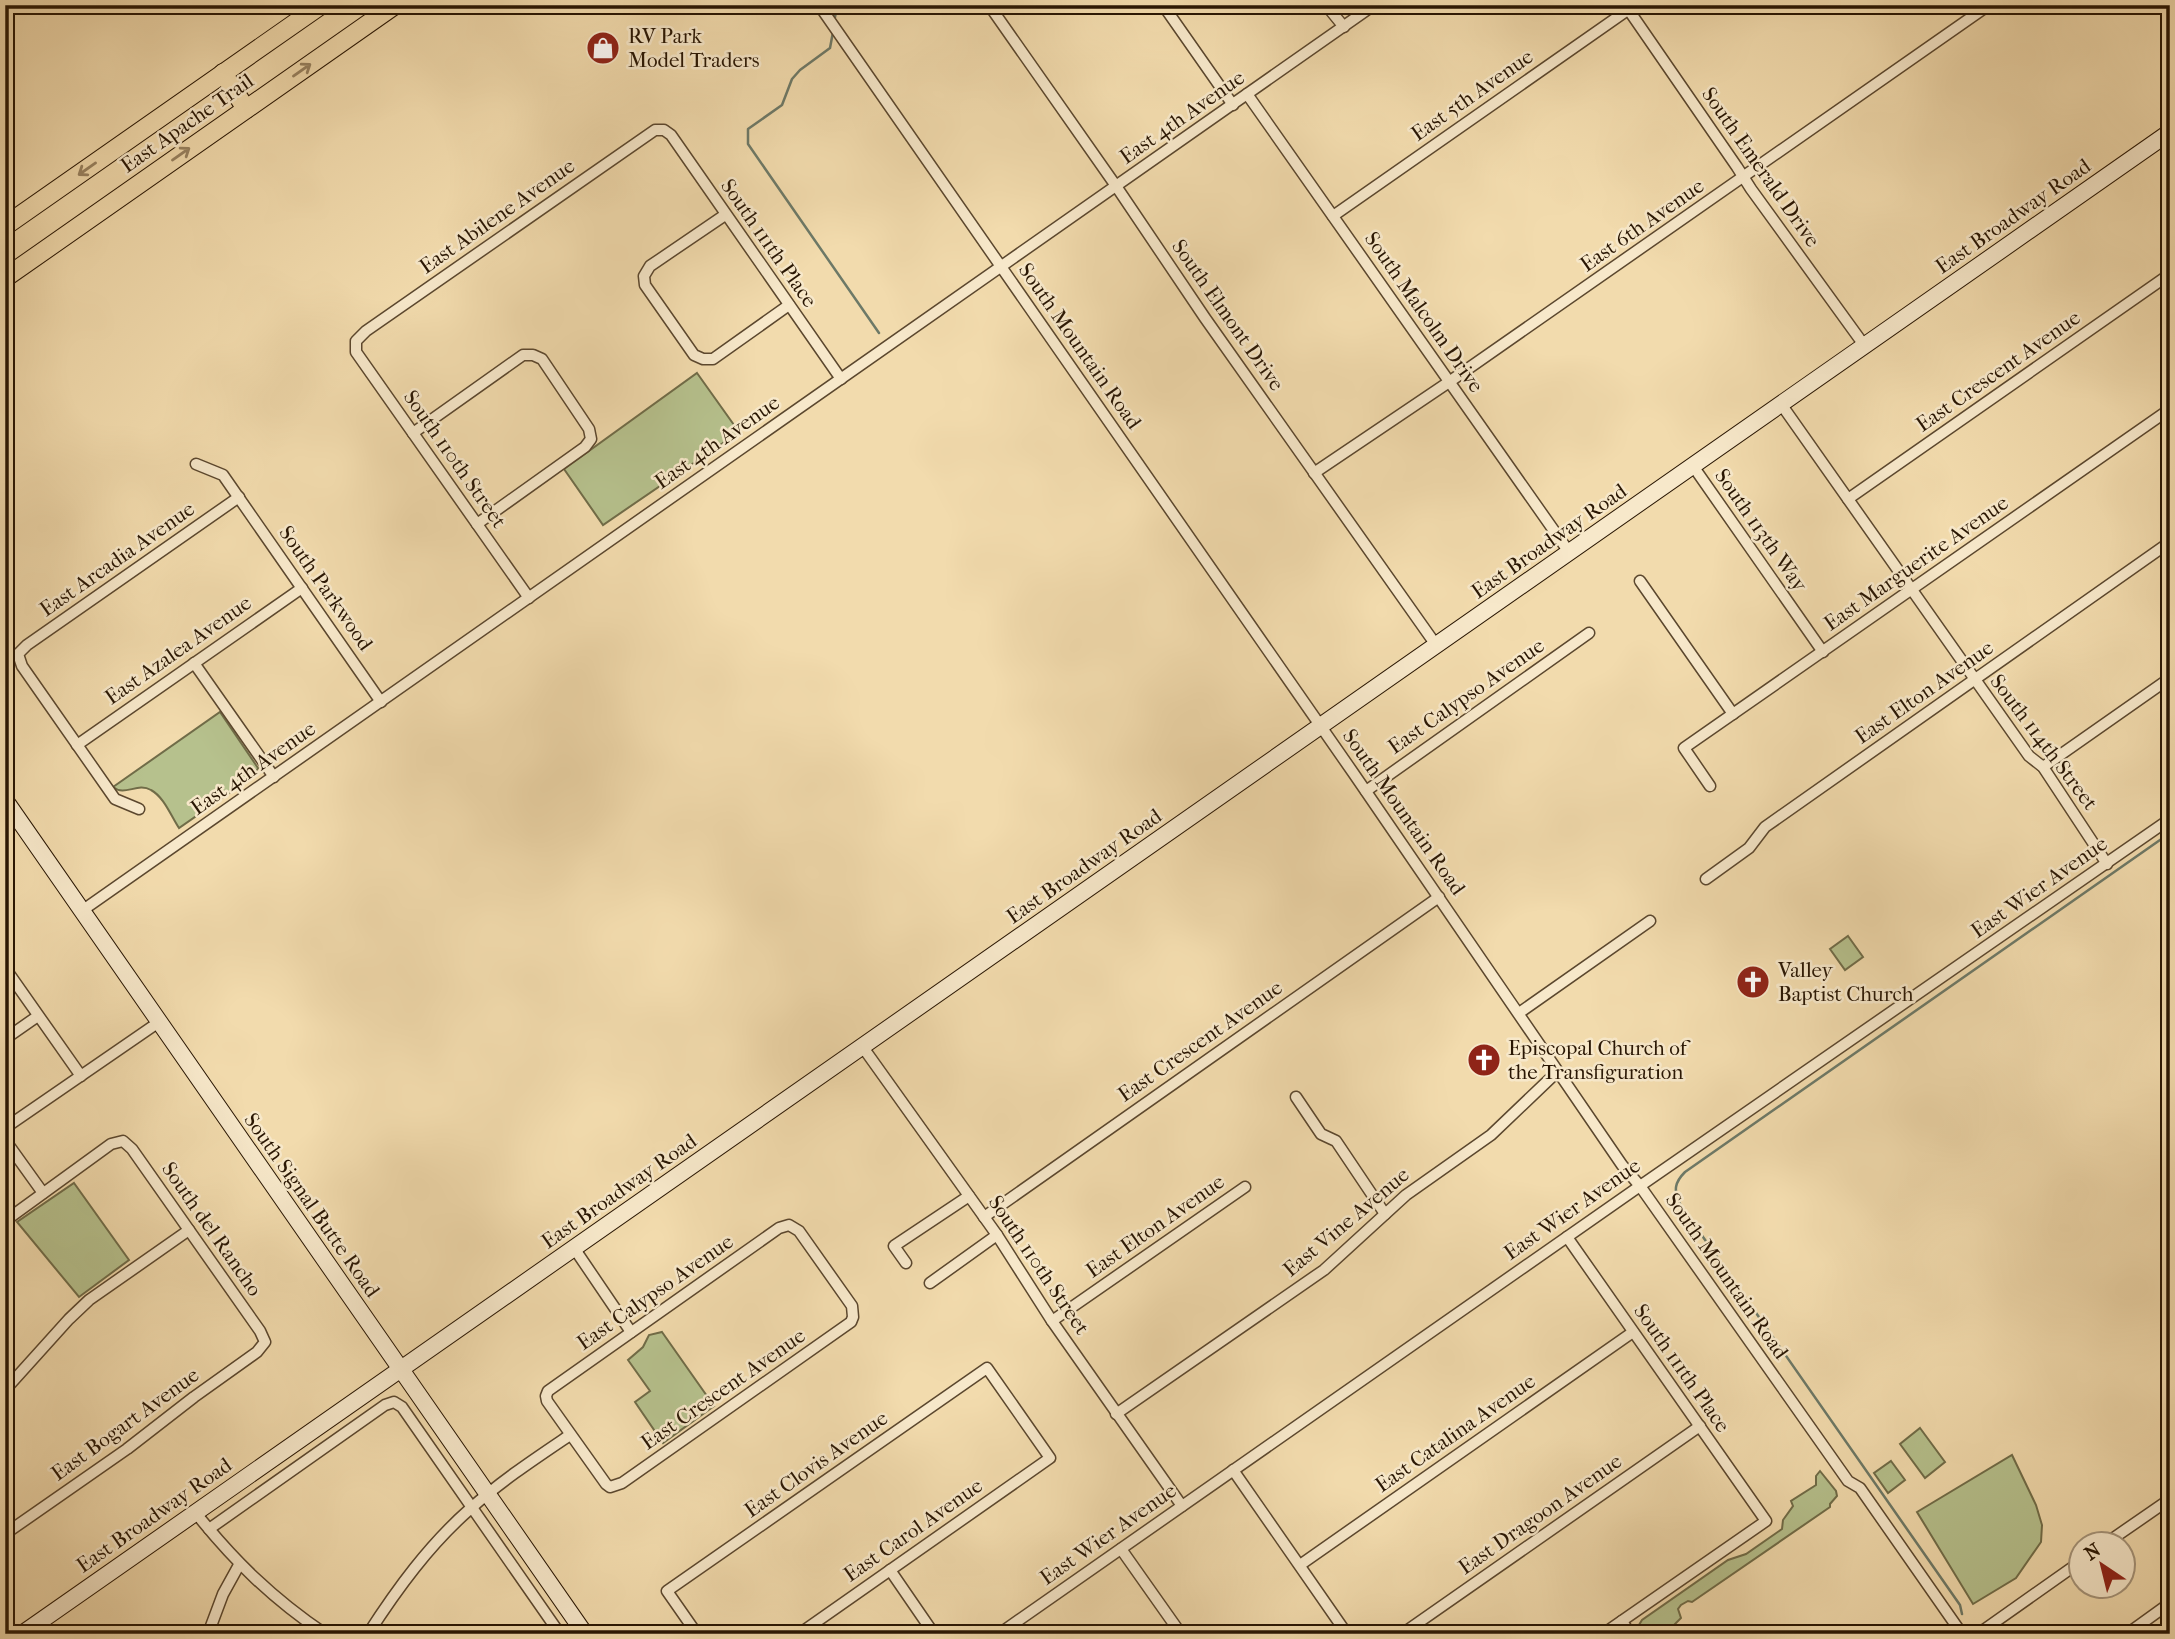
<svg xmlns="http://www.w3.org/2000/svg" width="2175" height="1639" viewBox="0 0 2175 1639" font-family="'IM FELL French Canon',serif">
  <style>
    .green { fill: #b6c18d; stroke: #706c48; stroke-width: 2 }
    .lines { fill: none; stroke-linecap: round; stroke-linejoin: round }
    .stream { stroke: #6d7967; stroke-width: 2.5 }
    .minor-casing { stroke: #5b472e; stroke-width: 13 }
    .secondary-casing { stroke: #291603; stroke-width: 18 }
    .primary-casing { stroke: #291603; stroke-width: 20 }
    .minor { stroke: #f7e8ca; stroke-width: 10 }
    .secondary { stroke: #f7e8ca; stroke-width: 16 }
    .primary { stroke: #f2dbad; stroke-width: 18 }
    .oneway { stroke: #988260 }
    .labels { text-anchor: middle; stroke-width: 5; stroke-linejoin: round; paint-order: stroke }
    .poi-label { font-size: 21px; fill: #291603; stroke: #f7e8ca; text-anchor: start }
    .street-label { font-size: 21px; fill: #291603; stroke: #f7e8ca }
  </style>
  <rect width="100%" height="100%" fill="#f2dbad"/>
  <filter id="stains"><feTurbulence type="fractalNoise" baseFrequency=".00286" numOctaves="4"/><feColorMatrix values="0 0 0 0 .2 0 0 0 0 .09 0 0 0 0 .02 0 0 0 .5 -.17"/></filter>
  <radialGradient id="worn" r=".72"><stop offset=".6" stop-color="#630" stop-opacity="0"/><stop offset="1" stop-color="#630" stop-opacity=".3"/></radialGradient>
  <g class="green">
    <polygon points="697,373 739,432 603,525 564,469"/>
    <path d="M220 712 258 768 255 775 179 828C171 816 164 797 151 790 137 782 125 797 113 787Z"/>
    <polygon points="1848,936 1863,957 1845,970 1830,949"/>
    <polygon points="74,1183 129,1260 79,1297 17,1222"/>
    <polygon points="662,1332 714,1406 663,1443 635,1402 650,1391 628,1360 643,1347 649,1335"/>
    <polygon points="1920,1428 1945,1462 1925,1478 1900,1444"/>
    <polygon points="2012,1455 2036,1505 2042,1525 2041,1542 2016,1578 1973,1604 1917,1512"/>
    <polygon points="1891,1461 1905,1480 1888,1493 1874,1473"/>
    <polygon points="1820,1471 1836,1491 1837,1496 1830,1504 1830,1507 1692,1602 1688,1601 1681,1605 1678,1609 1681,1618 1671,1628 1670,1632 1658,1626 1657,1630 1651,1632 1641,1632 1639,1625 1642,1620 1728,1560 1746,1554 1782,1529 1783,1520 1793,1506 1791,1501 1816,1485 1816,1476"/>
  </g>
  <g class="lines">
    <g class="stream">
      <polyline points="834,22 836,12 845,5"/>
      <polyline points="833,32 830,48 800,70 792,79 782,105 748,129 748,144 879,333"/>
      <path d="M1962 1614 1960 1605 1680 1204C1673 1190 1675 1182 1685 1172L2170 833"/>
    </g>
    <defs>
      <g id="minor">
        <polyline points="819,5 1354,774 1622,1165 1640,1186 1848,1481 1860,1488 1962,1634"/>
        <polyline points="989,5 1116,186 1205,318 1436,645"/>
        <polyline points="1163,5 1233,105"/>
        <polyline points="1326,5 1344,27"/>
        <polyline points="1628,9 1737,167 1751,189 1864,345"/>
        <polyline points="1247,94 1569,552"/>
        <polyline points="725,215 650,266 644,276 645,285 694,355 703,359 713,359 789,305"/>
        <polyline points="1333,216 1632,7"/>
        <polyline points="1781,404 2029,756 2043,767 2107,864"/>
        <polyline points="413,433 523,355 533,355 542,359 589,429 591,439 585,447 477,524"/>
        <polyline points="196,464 223,475 381,702"/>
        <polyline points="1693,466 1823,652"/>
        <polyline points="1314,473 1449,382 1989,5"/>
        <polyline points="1848,499 2170,274"/>
        <polyline points="1640,581 1733,714"/>
        <polyline points="529,598 356,352 356,341 366,331 655,130 664,130 671,135 841,379"/>
        <polyline points="194,663 274,777"/>
        <polyline points="77,745 302,588"/>
        <polyline points="2043,767 2170,678"/>
        <polyline points="1710,786 1684,748 2170,409"/>
        <polyline points="1366,791 1589,633"/>
        <polyline points="139,809 115,799 22,666 18,654 27,645 239,497"/>
        <polyline points="1706,879 1749,848 1765,827 2170,542"/>
        <polyline points="83,910 1374,5"/>
        <polyline points="5,968 81,1076"/>
        <polyline points="1519,1013 1650,921"/>
        <polyline points="5,1039 38,1016"/>
        <polyline points="862,1046 997,1235 1052,1321 1182,1506"/>
        <polyline points="1296,1097 1321,1134 1336,1141 1385,1214"/>
        <polyline points="5,1128 159,1022"/>
        <polyline points="5,1140 43,1193"/>
        <polyline points="984,1217 1439,897"/>
        <polyline points="5,1221 111,1144 123,1141 132,1149 260,1331 265,1342 257,1352 194,1397 127,1449 5,1534"/>
        <polygon points="789,1225 799,1231 852,1306 853,1317 851,1322 622,1483 610,1487 606,1484 547,1401 546,1396 548,1391 779,1228"/>
        <polyline points="1567,1237 1766,1521 1603,1634"/>
        <polyline points="574,1248 631,1332"/>
        <polyline points="906,1263 894,1246 969,1196"/>
        <polyline points="930,1283 997,1235"/>
        <polyline points="1052,1321 1245,1187"/>
        <polyline points="5,1390 69,1319 89,1300 189,1230"/>
        <polyline points="1116,1414 1324,1270 1406,1195 1491,1135 1557,1072"/>
        <polyline points="1233,1470 1347,1634"/>
        <path d="M195 1512C234 1561 273 1599 325 1634"/>
        <polyline points="209,1529 385,1405 394,1402 402,1407 560,1634"/>
        <polyline points="2105,1544 2170,1499"/>
        <polyline points="1121,1549 1181,1634"/>
        <polyline points="1300,1565 1633,1332"/>
        <polyline points="890,1570 934,1634"/>
        <polyline points="1622,1621 1630,1634"/>
        <polyline points="208,1634 223,1594 239,1565"/>
        <path d="M368 1634C397 1589 429 1545 470 1509 501 1481 536 1458 570 1435"/>
        <polyline points="697,1634 667,1591 987,1368 1050,1458 799,1634"/>
        <polyline points="999,1634 1640,1186 2170,819"/>
        <polyline points="1402,1634 1700,1426"/>
        <polyline points="1978,1634 2080,1562"/>
        <polyline points="2127,1634 2170,1603"/>
      </g>
      <g id="secondary">
        <polyline points="5,800 585,1634"/>
        <polyline points="22,1634 2170,132"/>
      </g>
      <g id="primary">
        <polyline points="223,73 246,109"/>
        <polyline points="5,226 321,5"/>
        <polyline points="5,278 395,5"/>
      </g>
    </defs>
    <use href="#minor" class="minor-casing"/>
    <use href="#secondary" class="secondary-casing"/>
    <use href="#primary" class="primary-casing"/>
    <use href="#minor" class="minor"/>
    <use href="#secondary" class="secondary"/>
    <use href="#primary" class="primary"/>
  </g>
  <defs><path id="oneway-shaft" d="M-6 0H5M1.5-3L5.5 0L1.5 3" fill="none" stroke-width="1.6" stroke-linecap="round" stroke-linejoin="round" transform="scale(1.75)"/></defs>
  <g class="oneway">
    <use href="#oneway-shaft" transform="translate(302 70) rotate(-35)"/>
    <use href="#oneway-shaft" transform="translate(181 154) rotate(-35)"/>
    <use href="#oneway-shaft" transform="translate(87 169) rotate(145)"/>
  </g>
  <defs>
    <symbol id="shop-disc" viewBox="-11 -11 22 22"><circle r="9.5" fill="#8f2418" stroke="#f7e8ca"/><path d="M-5-2.5h2.3a2.7 3.5 0 0 1 5.4 0H5L5.5 6h-11ZM-1.5-2.5h3a1.5 2.3 0 0 0-3 0Z" fill="#fff"/></symbol>
    <symbol id="church-disc" viewBox="-11 -11 22 22"><circle r="9.5" fill="#8f2418" stroke="#f7e8ca"/><path d="M-1.2-6h2.4v3.5h3.3v2.4h-3.3V6h-2.4V-.1h-3.3v-2.4h3.3Z" fill="#fff"/></symbol>
  </defs>
  <g fill-rule="evenodd">
    <use href="#shop-disc" x="584" y="29" width="38" height="38"/>
    <use href="#church-disc" x="1734" y="963" width="38" height="38"/>
    <use href="#church-disc" x="1465" y="1041" width="38" height="38"/>
  </g>
  <g class="labels">
    <g class="poi-label">
      <text x="628" y="43">RV Park<tspan x="628" dy="24">Model Traders</tspan></text>
      <text x="1778" y="977">Valley<tspan x="1778" dy="24">Baptist Church</tspan></text>
      <text x="1508" y="1055">Episcopal Church of<tspan x="1508" dy="24">the Transfiguration</tspan></text>
    </g>
    <g class="street-label">
      <text transform="translate(1472 95) rotate(-35)" y="7">East 5th Avenue</text>
      <text transform="translate(1182 117) rotate(-35)" y="7">East 4th Avenue</text>
      <text transform="translate(187 123) rotate(-35)" y="7">East Apache Trail</text>
      <text transform="translate(1761 167) rotate(55)" y="7">South Emerald Drive</text>
      <text transform="translate(497 216) rotate(-35)" y="7">East Abilene Avenue</text>
      <text transform="translate(2013 216) rotate(-35)" y="7">East Broadway Road</text>
      <text transform="translate(1642 225) rotate(-35)" y="7">East 6th Avenue</text>
      <text transform="translate(769 243) rotate(55)" y="7">South 111th Place</text>
      <text transform="translate(1424 312) rotate(55)" y="7">South Malcolm Drive</text>
      <text transform="translate(1228 315) rotate(55)" y="7">South Elmont Drive</text>
      <text transform="translate(1080 346) rotate(55)" y="7">South Mountain Road</text>
      <text transform="translate(1998 371) rotate(-35)" y="7">East Crescent Avenue</text>
      <text transform="translate(717 442) rotate(-35)" y="7">East 4th Avenue</text>
      <text transform="translate(455 459) rotate(55)" y="7">South 110th Street</text>
      <text transform="translate(1761 530) rotate(55)" y="7">South 113th Way</text>
      <text transform="translate(1549 541) rotate(-35)" y="7">East Broadway Road</text>
      <text transform="translate(117 559) rotate(-35)" y="7">East Arcadia Avenue</text>
      <text transform="translate(1916 563) rotate(-35)" y="7">East Marguerite Avenue</text>
      <text transform="translate(326 588) rotate(55)" y="7">South Parkwood</text>
      <text transform="translate(178 650) rotate(-35)" y="7">East Azalea Avenue</text>
      <text transform="translate(1924 692) rotate(-35)" y="7">East Elton Avenue</text>
      <text transform="translate(1466 696) rotate(-35)" y="7">East Calypso Avenue</text>
      <text transform="translate(2044 742) rotate(53)" y="7">South 114th Street</text>
      <text transform="translate(253 768) rotate(-35)" y="7">East 4th Avenue</text>
      <text transform="translate(1404 812) rotate(55)" y="7">South Mountain Road</text>
      <text transform="translate(1084 866) rotate(-35)" y="7">East Broadway Road</text>
      <text transform="translate(2039 887) rotate(-35)" y="7">East Wier Avenue</text>
      <text transform="translate(1200 1041) rotate(-35)" y="7">East Crescent Avenue</text>
      <text transform="translate(619 1191) rotate(-35)" y="7">East Broadway Road</text>
      <text transform="translate(312 1205) rotate(55)" y="7">South Signal Butte Road</text>
      <text transform="translate(1572 1209) rotate(-35)" y="7">East Wier Avenue</text>
      <text transform="translate(1346 1222) rotate(-40)" y="7">East Vine Avenue</text>
      <text transform="translate(1155 1226) rotate(-35)" y="7">East Elton Avenue</text>
      <text transform="translate(212 1229) rotate(55)" y="7">South del Rancho</text>
      <text transform="translate(1039 1265) rotate(56)" y="7">South 110th Street</text>
      <text transform="translate(1727 1276) rotate(55)" y="7">South Mountain Road</text>
      <text transform="translate(655 1292) rotate(-35)" y="7">East Calypso Avenue</text>
      <text transform="translate(1682 1368) rotate(55)" y="7">South 111th Place</text>
      <text transform="translate(723 1389) rotate(-35)" y="7">East Crescent Avenue</text>
      <text transform="translate(125 1424) rotate(-36)" y="7">East Bogart Avenue</text>
      <text transform="translate(1455 1433) rotate(-35)" y="7">East Catalina Avenue</text>
      <text transform="translate(816 1464) rotate(-35)" y="7">East Clovis Avenue</text>
      <text transform="translate(1540 1514) rotate(-35)" y="7">East Dragoon Avenue</text>
      <text transform="translate(154 1515) rotate(-35)" y="7">East Broadway Road</text>
      <text transform="translate(913 1530) rotate(-35)" y="7">East Carol Avenue</text>
      <text transform="translate(1108 1534) rotate(-35)" y="7">East Wier Avenue</text>
    </g>
  </g>
  <rect width="2175" height="1639" fill="none" stroke="#f2dbad" stroke-width="28"/>
  <rect x="7" y="7" width="2161" height="1625" fill="none" stroke="#291603" stroke-width="3.5"/>
  <rect x="14" y="14" width="2147" height="1611" fill="none" stroke="#291603" stroke-width="2"/>
  <g transform="translate(2102 1565) rotate(325)"><circle r="33" fill="#f7e8ca" stroke="#a5947a" stroke-width="2"/>
  <path d="M0-5L12 26L0 18L-12 26Z" fill="#8f2418"/>
  <text y="-10" font-size="19" font-weight="bold" text-anchor="middle" fill="#291603">N</text>
  </g>
  <rect width="100%" height="100%" filter="url(#stains)"/>
  <rect width="100%" height="100%" fill="url(#worn)"/>
</svg>
